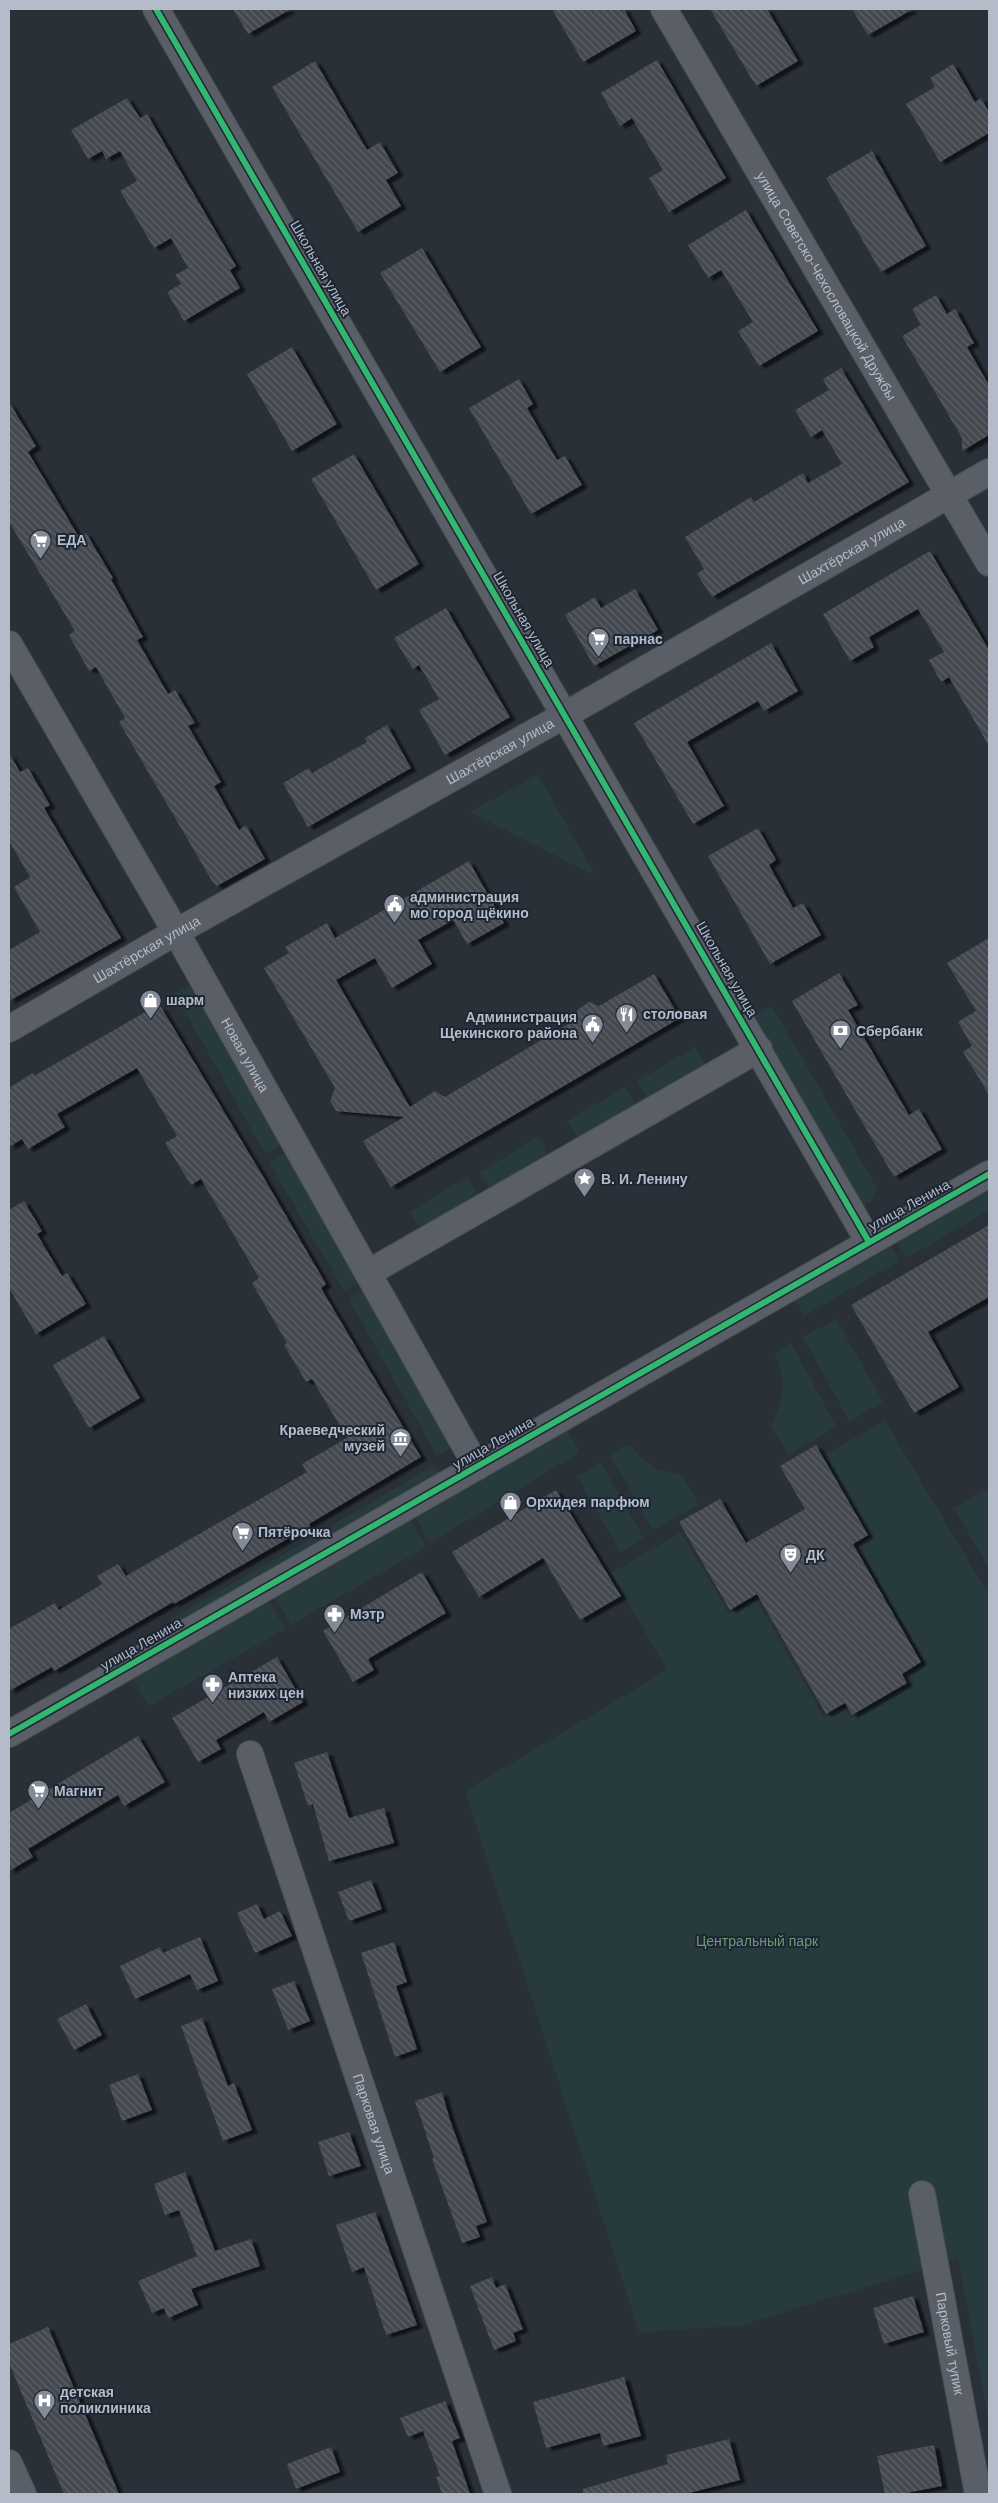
<svg xmlns="http://www.w3.org/2000/svg" width="998" height="2503" viewBox="0 0 998 2503" font-family="Helvetica,sans-serif">
  <style>
    .green { fill: #273a3e }
    .building { fill: url(#building-back-hatch); filter: url(#shadow) }
    .lines { fill: none; stroke-linecap: round; stroke-linejoin: round }
    .minor-casing { stroke: #484c53; stroke-width: 28 }
    .minor { stroke: #5a5e66; stroke-width: 26 }
    .cycleway-casing { stroke: #1d2633; stroke-width: 9 }
    .cycleway { stroke: #33b770; stroke-width: 6 }
    .labels { text-anchor: middle; stroke-width: 4; stroke-linejoin: round; paint-order: stroke }
    .street-label { font-size: 14px; fill: #b4bcc9; stroke: #1d2633 }
    .poi-label { font-size: 14px; font-weight: bold; fill: #b4bcc9; stroke: #1d2633; text-anchor: start }
    .park-label { font-size: 14px; fill: #6b9a76; stroke: #1d2633 }
  </style>
  <defs>
    <pattern id="building-back-hatch" width="6" height="6" patternUnits="userSpaceOnUse" patternTransform="scale(1.25)"><rect width="6" height="6" fill="#444950"/><path d="M-1 5l2 2M0 0l6 6M5-1l2 2" fill="none" stroke="#5d6168"/></pattern>
    <filter id="shadow"><feDropShadow dx="5.5" dy="3" stdDeviation="1" flood-color="#0009"/></filter>
  </defs>
  <rect width="100%" height="100%" fill="#2a3038"/>
  <g class="green">
    <polygon points="538,775 596,876 470,812"/>
    <polygon points="197,981 286,1142 265,1154 175,994"/>
    <polygon points="772,1006 877,1188 871,1202 857,1210 748,1019"/>
    <polygon points="695,1047 705,1063 647,1098 637,1081"/>
    <polygon points="625,1087 635,1104 577,1138 567,1121"/>
    <polygon points="538,1137 548,1154 490,1188 480,1172"/>
    <polygon points="292,1149 366,1278 344,1291 269,1162"/>
    <polygon points="467,1177 477,1194 420,1228 410,1212"/>
    <polygon points="989,1181 989,1210 907,1258 893,1235"/>
    <polygon points="886,1238 899,1261 804,1316 792,1294"/>
    <polygon points="370,1285 460,1443 437,1456 348,1298"/>
    <polygon points="836,1319 883,1402 849,1421 803,1337"/>
    <path d="M791 1343 836 1426 788 1455 771 1425C785 1399 786 1381 775 1353Z"/>
    <polygon points="885,1421 989,1595 989,2423 958,2259 739,2326 639,2332 465,1791 667,1670 611,1573 681,1532 729,1614 756,1599 824,1718 844,1707 851,1718 909,1684 905,1675 925,1662 857,1545 871,1536 824,1455"/>
    <polygon points="564,1424 580,1452 430,1543 412,1511"/>
    <path d="M630 1444C643 1465 659 1471 682 1475L699 1505 653 1530 610 1455Z"/>
    <polygon points="601,1462 644,1539 620,1552 577,1476"/>
    <polygon points="435,1465 443,1481 337,1542 329,1527"/>
    <polygon points="989,1488 989,1569 954,1508"/>
    <polygon points="407,1515 426,1547 291,1625 272,1591"/>
    <polygon points="324,1531 332,1545 178,1633 170,1619"/>
    <polygon points="265,1595 285,1629 149,1706 130,1673"/>
  </g>
  <g class="building">
    <polygon points="233,9 291,9 248,34"/>
    <polygon points="552,9 624,9 636,31 583,62"/>
    <polygon points="710,9 767,9 798,61 756,86"/>
    <polygon points="852,9 913,9 868,35"/>
    <polygon points="657,60 726,178 669,212 649,178 663,170 632,118 620,126 601,93"/>
    <polygon points="315,61 367,150 380,142 398,173 386,180 401,206 358,232 272,87"/>
    <polygon points="953,64 975,102 981,98 989,112 989,133 940,162 906,104 935,87 930,78"/>
    <polygon points="127,98 140,118 147,114 236,266 230,270 240,288 184,321 167,292 181,284 175,275 188,268 171,238 154,248 120,191 137,181 120,151 106,159 102,151 88,159 71,130"/>
    <polygon points="872,151 926,246 881,272 826,178"/>
    <polygon points="746,210 818,331 759,366 738,331 753,322 721,270 708,278 688,245"/>
    <polygon points="422,248 481,347 440,372 380,273"/>
    <polygon points="936,295 947,314 955,309 974,343 967,347 989,385 989,435 962,451 962,438 902,336 921,325 912,309"/>
    <polygon points="292,347 337,424 292,451 247,374"/>
    <polygon points="841,368 909,482 712,597 697,574 704,569 685,537 751,497 754,502 803,473 808,483 842,464 822,430 811,437 795,410 829,390 823,379"/>
    <polygon points="519,379 533,404 527,408 557,460 565,456 582,485 531,514 469,408"/>
    <polygon points="9,402 36,446 28,452 79,537 86,533 113,578 111,579 143,637 137,640 168,694 175,690 195,723 188,726 221,782 214,786 239,830 246,825 265,859 217,886 212,881 119,722 125,718 96,667 89,671 69,635 75,631 9,522"/>
    <polygon points="354,454 419,564 376,590 311,479"/>
    <polygon points="930,551 989,650 989,746 949,677 941,682 929,660 944,652 918,609 869,637 874,647 850,661 823,614"/>
    <polygon points="635,589 658,630 594,666 565,615 595,597 601,608"/>
    <polygon points="446,608 510,717 445,755 419,710 439,699 419,665 413,669 394,638"/>
    <polygon points="771,643 798,691 764,711 758,701 687,742 724,806 693,824 634,723"/>
    <polygon points="387,725 411,768 308,827 283,783 309,768 312,773 367,742 365,738"/>
    <polygon points="9,753 20,772 28,768 50,805 44,808 121,938 9,1001 9,950 40,932 14,887 30,877 9,841"/>
    <polygon points="758,828 776,860 769,865 793,908 803,903 821,935 770,964 708,856"/>
    <polygon points="469,861 504,923 467,944 453,920 418,940 432,964 392,988 375,958 336,980 410,1107 435,1091 445,1097 577,1019 577,1010 589,1002 599,1006 654,974 680,1018 391,1187 363,1141 404,1117 336,1111 330,1101 335,1088 264,968 289,953 285,947 327,923 335,938"/>
    <polygon points="989,938 989,1095 963,1052 972,1046 958,1022 976,1011 947,963"/>
    <polygon points="839,973 858,1005 848,1010 909,1115 919,1109 942,1149 894,1177 792,1001"/>
    <polygon points="154,1007 161,1007 264,1178 326,1284 321,1288 421,1457 309,1524 310,1526 174,1604 173,1602 54,1671 52,1667 9,1691 9,1629 55,1603 59,1610 102,1584 97,1576 118,1564 126,1576 307,1472 302,1464 347,1438 312,1379 306,1382 284,1345 287,1343 252,1283 259,1278 201,1179 191,1185 165,1143 177,1136 137,1068 57,1114 65,1127 28,1149 22,1139 9,1147 9,1088 33,1073 34,1076"/>
    <polygon points="24,1201 42,1231 37,1234 62,1276 67,1273 86,1304 36,1334 9,1288 9,1210"/>
    <polygon points="989,1225 989,1297 928,1332 959,1387 914,1413 851,1305"/>
    <polygon points="104,1336 140,1398 89,1428 53,1365"/>
    <polygon points="816,1445 868,1535 853,1544 921,1662 902,1674 907,1683 852,1715 845,1703 826,1714 757,1594 730,1610 679,1522 720,1499 746,1543 805,1509 780,1466"/>
    <polygon points="556,1490 621,1596 580,1620 543,1558 479,1597 452,1552"/>
    <polygon points="422,1572 446,1613 368,1659 374,1670 353,1682 323,1631"/>
    <polygon points="277,1657 303,1702 269,1722 264,1712 216,1740 221,1749 198,1762 172,1718"/>
    <polygon points="138,1736 165,1782 124,1806 118,1795 28,1849 33,1857 9,1871 9,1813"/>
    <polygon points="327,1752 349,1818 384,1808 394,1843 329,1861 313,1804 308,1806 294,1763"/>
    <polygon points="371,1880 382,1909 349,1921 338,1892"/>
    <polygon points="257,1904 264,1919 280,1911 292,1936 255,1953 237,1913"/>
    <polygon points="200,1937 218,1981 197,1990 190,1974 135,1999 120,1966 160,1947 163,1953"/>
    <polygon points="394,1942 407,1982 396,1986 417,2049 395,2057 361,1953"/>
    <polygon points="294,1981 310,2021 288,2030 272,1989"/>
    <polygon points="86,2004 102,2035 74,2050 57,2019"/>
    <polygon points="202,2018 228,2086 234,2083 252,2130 223,2141 181,2026"/>
    <polygon points="138,2074 152,2110 122,2121 109,2085"/>
    <polygon points="442,2092 450,2120 487,2222 476,2226 480,2237 462,2243 432,2159 434,2158 415,2101"/>
    <polygon points="349,2132 361,2166 329,2176 318,2142"/>
    <polygon points="185,2172 215,2251 251,2239 260,2266 191,2289 198,2305 168,2318 164,2308 152,2313 138,2281 197,2256 179,2210 165,2215 154,2184"/>
    <polygon points="375,2212 417,2325 386,2335 364,2267 352,2272 336,2225"/>
    <polygon points="492,2277 496,2288 505,2284 523,2329 513,2333 516,2341 494,2350 470,2286"/>
    <polygon points="913,2296 924,2332 884,2344 873,2308"/>
    <polygon points="48,2327 119,2494 64,2494 9,2363 9,2344"/>
    <polygon points="624,2377 641,2436 603,2446 600,2433 546,2448 533,2402"/>
    <polygon points="445,2401 460,2438 452,2441 470,2494 442,2494 436,2477 440,2476 423,2431 408,2437 400,2418"/>
    <polygon points="729,2439 740,2480 685,2494 583,2494 583,2489 668,2464 666,2455"/>
    <polygon points="934,2445 942,2486 901,2494 885,2494 877,2456"/>
    <polygon points="331,2447 340,2472 296,2489 287,2464"/>
  </g>
  <g class="lines">
    <defs>
      <g id="minor">
        <polyline points="156,9 869,1242"/>
        <path id="s1" d="M664 9 989 563"/>
        <path id="s2" d="M9 644 176 932 477 1467"/>
        <path id="s3" d="M9 1029 176 932 565 715 989 472"/>
        <polyline points="368,1273 759,1049"/>
        <polyline points="9,1734 989,1174"/>
        <path id="s4" d="M250 1754 498 2494"/>
        <path id="s5" d="M922 2194 978 2494"/>
        <polyline points="9,2463 23,2494"/>
      </g>
    </defs>
    <use href="#minor" class="minor-casing"/>
    <use href="#minor" class="minor"/>
    <defs>
      <g id="cycleway">
        <polyline points="156,9 869,1242"/>
        <polyline points="9,1734 989,1174"/>
      </g>
    </defs>
    <use href="#cycleway" class="cycleway-casing"/>
    <use href="#cycleway" class="cycleway"/>
  </g>
  <defs>
    <symbol id="supermarket-pin" viewBox="-11 -11 22 30"><path d="M0 17L-7.5 6A9.5 9.5 0 1 1 7.5 6Z" fill="#848b96" stroke="#1d2633"/><path d="M-6-5.5h2.5l.6 2H6L4.5 2H-2.5L-4.4-4H-6ZM-1.5 3.2a1.3 1.3 0 1 0 .1 0ZM3 3.2a1.3 1.3 0 1 0 .1 0Z" fill="#fff"/></symbol>
    <symbol id="civic-pin" viewBox="-11 -11 22 30"><path d="M0 17L-7.5 6A9.5 9.5 0 1 1 7.5 6Z" fill="#848b96" stroke="#1d2633"/><path d="M-.6-6.5H3V-4.5H.6V-3L4-1V1h2V6H-6V1h2V-1L-.6-3ZM-1.2 2.5V6h2.4V2.5Z" fill="#fff"/></symbol>
    <symbol id="shop-pin" viewBox="-11 -11 22 30"><path d="M0 17L-7.5 6A9.5 9.5 0 1 1 7.5 6Z" fill="#848b96" stroke="#1d2633"/><path d="M-5-2.5h2.3a2.7 3.5 0 0 1 5.4 0H5L5.5 6h-11ZM-1.5-2.5h3a1.5 2.3 0 0 0-3 0Z" fill="#fff"/></symbol>
    <symbol id="restaurant-pin" viewBox="-11 -11 22 30"><path d="M0 17L-7.5 6A9.5 9.5 0 1 1 7.5 6Z" fill="#848b96" stroke="#1d2633"/><path d="M-5-6h1v4h1v-4h1v4h1v-4h1v5L-1.5 .5V6h-2V.5L-5-1ZM5-6V6H3V1.5H1.5Q1.5-4 5-6Z" fill="#fff"/></symbol>
    <symbol id="bank-pin" viewBox="-11 -11 22 30"><path d="M0 17L-7.5 6A9.5 9.5 0 1 1 7.5 6Z" fill="#848b96" stroke="#1d2633"/><path d="M-6-4H6V4H-6ZM0-2.3a2.3 2.3 0 1 0 0 4.6a2.3 2.3 0 1 0 0-4.6Z" fill="#fff"/></symbol>
    <symbol id="sight-pin" viewBox="-11 -11 22 30"><path d="M0 17L-7.5 6A9.5 9.5 0 1 1 7.5 6Z" fill="#848b96" stroke="#1d2633"/><path d="M0-6L1.8-2.2L6-1.7L2.9 1.2L3.7 5.4L0 3.3L-3.7 5.4L-2.9 1.2L-6-1.7L-1.8-2.2Z" fill="#fff"/></symbol>
    <symbol id="museum-pin" viewBox="-11 -11 22 30"><path d="M0 17L-7.5 6A9.5 9.5 0 1 1 7.5 6Z" fill="#848b96" stroke="#1d2633"/><path d="M0-6L6-3V-2H-6V-3ZM-5-1h2V3h-2ZM-1-1h2V3h-2ZM3-1h2V3H3ZM-6 4H6V6H-6Z" fill="#fff"/></symbol>
    <symbol id="theatre-pin" viewBox="-11 -11 22 30"><path d="M0 17L-7.5 6A9.5 9.5 0 1 1 7.5 6Z" fill="#848b96" stroke="#1d2633"/><path d="M-5-5.5Q0-4 5-5.5V0Q5 5 0 6Q-5 5-5 0ZM-3.3-2.5H-1v1.5H-3.3ZM1-2.5H3.3v1.5H1ZM-2.8 1Q0 5.5 2.8 1Z" fill="#fff"/></symbol>
    <symbol id="pharmacy-pin" viewBox="-11 -11 22 30"><path d="M0 17L-7.5 6A9.5 9.5 0 1 1 7.5 6Z" fill="#848b96" stroke="#1d2633"/><path d="M-2-6h4v4h4v4h-4v4h-4v-4h-4v-4h4Z" fill="#fff"/></symbol>
    <symbol id="hospital-pin" viewBox="-11 -11 22 30"><path d="M0 17L-7.5 6A9.5 9.5 0 1 1 7.5 6Z" fill="#848b96" stroke="#1d2633"/><path d="M-5-5h3v3.5h4V-5h3V5h-3V1.5h-4V5h-3Z" fill="#fff"/></symbol>
  </defs>
  <g fill-rule="evenodd">
    <use href="#supermarket-pin" x="28" y="528" width="25" height="34"/>
    <use href="#supermarket-pin" x="586" y="626" width="25" height="34"/>
    <use href="#civic-pin" x="382" y="892" width="25" height="34"/>
    <use href="#shop-pin" x="138" y="988" width="25" height="34"/>
    <use href="#restaurant-pin" x="614" y="1002" width="25" height="34"/>
    <use href="#civic-pin" x="580" y="1012" width="25" height="34"/>
    <use href="#bank-pin" x="828" y="1018" width="25" height="34"/>
    <use href="#sight-pin" x="572" y="1166" width="25" height="34"/>
    <use href="#museum-pin" x="388" y="1426" width="25" height="34"/>
    <use href="#shop-pin" x="498" y="1490" width="25" height="34"/>
    <use href="#supermarket-pin" x="230" y="1520" width="25" height="34"/>
    <use href="#theatre-pin" x="778" y="1542" width="25" height="34"/>
    <use href="#pharmacy-pin" x="322" y="1602" width="25" height="34"/>
    <use href="#pharmacy-pin" x="200" y="1672" width="25" height="34"/>
    <use href="#supermarket-pin" x="26" y="1778" width="25" height="34"/>
    <use href="#hospital-pin" x="32" y="2388" width="25" height="34"/>
  </g>
  <g class="labels">
    <g class="street-label">
      <text transform="translate(321 268) rotate(60)" y="5">Школьная улица</text>
      <text dy="5" stroke="none"><textPath href="#s1" startOffset="321">улица Советско-Чехословацкой Дружбы</textPath></text>
      <text dy="5" stroke="none"><textPath href="#s3" startOffset="969">Шахтёрская улица</textPath></text>
      <text transform="translate(524 619) rotate(60)" y="5">Школьная улица</text>
      <text dy="5" stroke="none"><textPath href="#s3" startOffset="564">Шахтёрская улица</textPath></text>
      <text dy="5" stroke="none"><textPath href="#s3" startOffset="159">Шахтёрская улица</textPath></text>
      <text transform="translate(727 969) rotate(60)" y="5">Школьная улица</text>
      <text dy="5" stroke="none"><textPath href="#s2" startOffset="474">Новая улица</textPath></text>
      <text transform="translate(909 1205) rotate(-29)" y="5">улица Ленина</text>
      <text transform="translate(493 1443) rotate(-30)" y="5">улица Ленина</text>
      <text transform="translate(141 1644) rotate(-30)" y="5">улица Ленина</text>
      <text dy="5" stroke="none"><textPath href="#s4" startOffset="390">Парковая улица</textPath></text>
      <text dy="5" stroke="none"><textPath href="#s5" startOffset="152">Парковый тупик</textPath></text>
    </g>
    <g class="poi-label">
      <text x="57" y="545">ЕДА</text>
      <text x="614" y="644">парнас</text>
      <text x="410" y="902">администрация<tspan x="410" dy="16">мо город щёкино</tspan></text>
      <text x="166" y="1005">шарм</text>
      <text x="643" y="1019">столовая</text>
      <text x="577" y="1022" text-anchor="end">Администрация<tspan x="577" dy="16">Щекинского района</tspan></text>
      <text x="856" y="1036">Сбербанк</text>
      <text x="601" y="1184">В. И. Ленину</text>
      <text x="385" y="1435" text-anchor="end">Краеведческий<tspan x="385" dy="16">музей</tspan></text>
      <text x="526" y="1507">Орхидея парфюм</text>
      <text x="258" y="1537">Пятёрочка</text>
      <text x="806" y="1560">ДК</text>
      <text x="350" y="1619">Мэтр</text>
      <text x="228" y="1682">Аптека<tspan x="228" dy="16">низких цен</tspan></text>
      <text x="54" y="1796">Магнит</text>
      <text x="60" y="2397">детская<tspan x="60" dy="16">поликлиника</tspan></text>
    </g>
    <g class="park-label">
      <text x="757" y="1946">Центральный парк</text>
    </g>
  </g>
  <rect width="998" height="2503" fill="none" stroke="#b4bcc9" stroke-width="20"/>
</svg>
